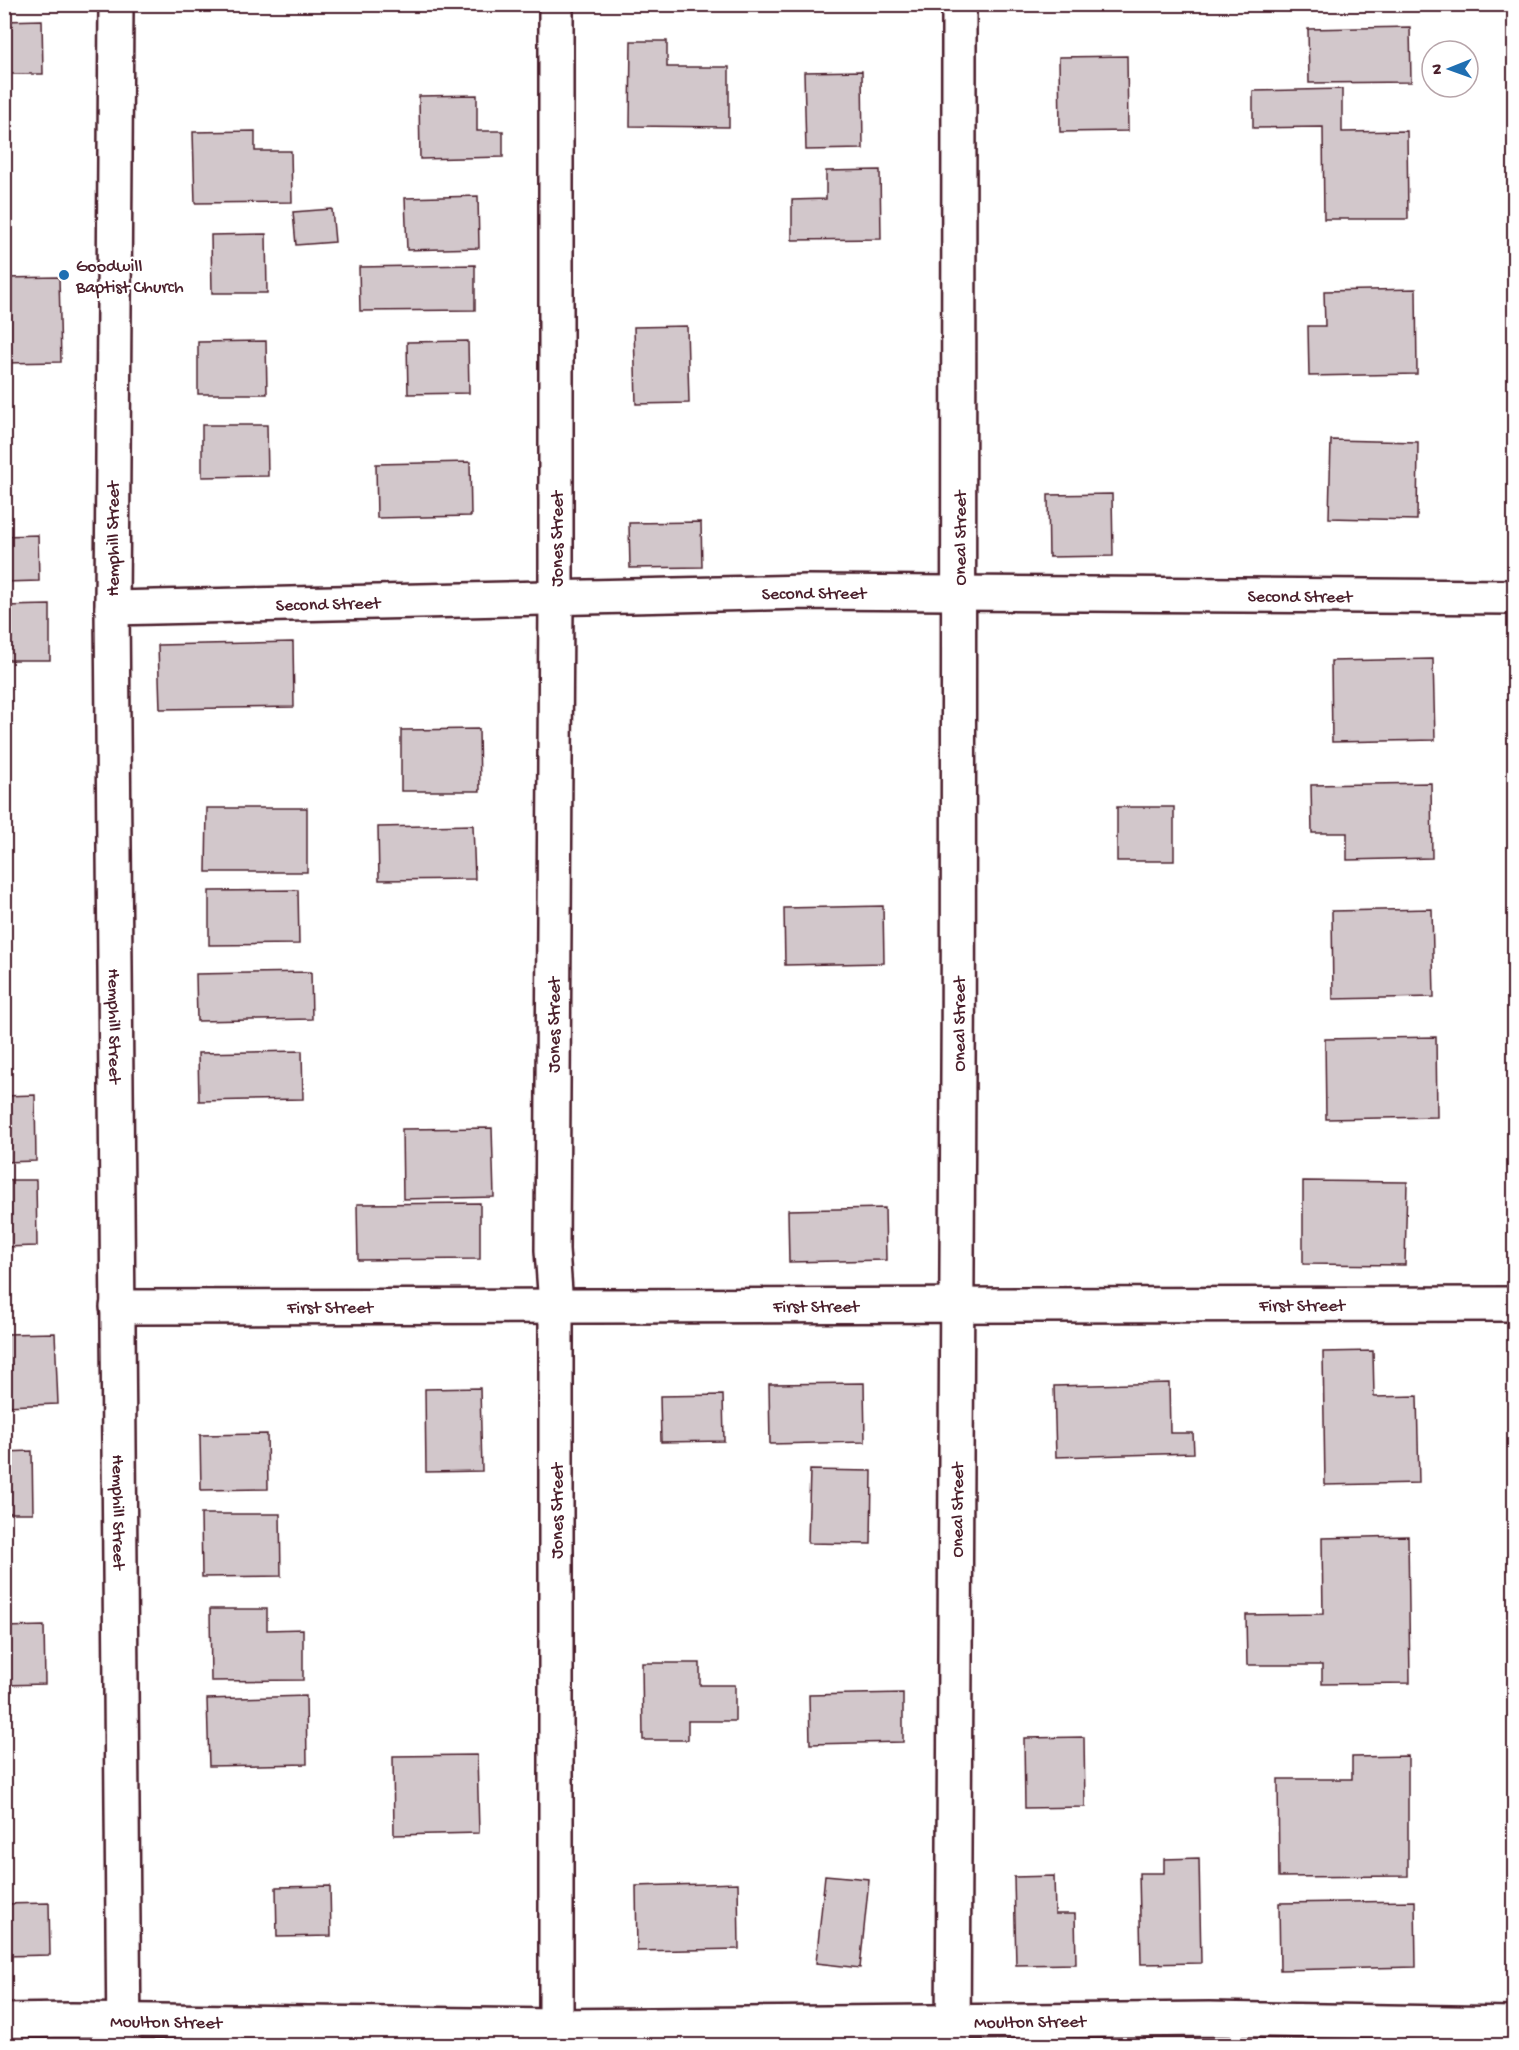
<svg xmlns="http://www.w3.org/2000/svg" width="1519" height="2050" viewBox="0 0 1519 2050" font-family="'Gochi Hand',sans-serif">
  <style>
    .building { fill: #d2c7cb; stroke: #4a1f2b; stroke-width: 1.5 }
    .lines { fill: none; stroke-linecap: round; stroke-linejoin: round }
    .street-casing { stroke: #4a1f2b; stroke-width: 38 }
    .street { stroke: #fff; stroke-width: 33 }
    .poi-dot { fill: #1f6fb2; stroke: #fff; stroke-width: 2 }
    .labels { text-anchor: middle; stroke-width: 5; stroke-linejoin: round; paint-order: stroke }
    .poi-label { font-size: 18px; fill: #4a1f2b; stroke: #fff; text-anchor: start }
    .street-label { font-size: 18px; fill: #4a1f2b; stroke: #fff }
  </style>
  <rect width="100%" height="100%" fill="#fff"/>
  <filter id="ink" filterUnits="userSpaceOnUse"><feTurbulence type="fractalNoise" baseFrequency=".0167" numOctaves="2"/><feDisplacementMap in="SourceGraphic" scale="12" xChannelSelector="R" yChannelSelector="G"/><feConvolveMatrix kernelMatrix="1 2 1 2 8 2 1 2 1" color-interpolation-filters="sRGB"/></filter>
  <g filter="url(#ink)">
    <g class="building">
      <polygon points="42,20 43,74 4,74 4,21"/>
      <polygon points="1410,27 1411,82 1309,83 1308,29"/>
      <polygon points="631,41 667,41 667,67 729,67 729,127 630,126"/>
      <polygon points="1127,56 1128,131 1060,132 1059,57"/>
      <polygon points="862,71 863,149 806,150 804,72"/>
      <polygon points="1342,89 1342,132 1407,131 1408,219 1324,219 1323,127 1253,128 1253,91"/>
      <polygon points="477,95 477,131 503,131 503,157 420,159 419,96"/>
      <polygon points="255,131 255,151 291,151 292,202 195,203 193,132"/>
      <polygon points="880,170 881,239 792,240 792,200 826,199 826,171"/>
      <polygon points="478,196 479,248 407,250 405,198"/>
      <polygon points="332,209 335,242 296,245 293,212"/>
      <polygon points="266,234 267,293 212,293 211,235"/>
      <polygon points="475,265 475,310 360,311 359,267"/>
      <polygon points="59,277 61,362 4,363 4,278"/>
      <polygon points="1416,289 1417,374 1309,376 1308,326 1325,326 1324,291"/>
      <polygon points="687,326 689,403 636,404 634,327"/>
      <polygon points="266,341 267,394 198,394 198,342"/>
      <polygon points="468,341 469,393 408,394 407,342"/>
      <polygon points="202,425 267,425 268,476 202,477"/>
      <polygon points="1331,440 1418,442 1417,520 1329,518"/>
      <polygon points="470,462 471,516 377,518 376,464"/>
      <polygon points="1112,494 1113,556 1049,557 1048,495"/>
      <polygon points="701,522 702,567 630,568 629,523"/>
      <polygon points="38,535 39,581 4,582 4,536"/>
      <polygon points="50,605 50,660 4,660 4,606"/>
      <polygon points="293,642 294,707 160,709 158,645"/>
      <polygon points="1433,659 1435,740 1332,742 1331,661"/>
      <polygon points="479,729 480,791 401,791 401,730"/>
      <polygon points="1431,783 1432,858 1347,860 1347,833 1312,833 1311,785"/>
      <rect x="1117" y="807" width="57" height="54"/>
      <polygon points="207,808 307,808 307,872 206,872"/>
      <polygon points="473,825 475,879 379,880 378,827"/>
      <polygon points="298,890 299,944 209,945 209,891"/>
      <polygon points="883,906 884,963 785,965 784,908"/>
      <polygon points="1432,909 1434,997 1333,999 1332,911"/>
      <polygon points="311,972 312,1019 197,1021 196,974"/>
      <polygon points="1436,1037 1437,1117 1326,1119 1325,1039"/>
      <polygon points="302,1051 303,1099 199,1101 198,1053"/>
      <polygon points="35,1095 36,1161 4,1162 4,1096"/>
      <polygon points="492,1128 494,1197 403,1199 402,1129"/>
      <polygon points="4,1180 36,1180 37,1246 4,1247"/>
      <polygon points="1303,1181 1407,1182 1405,1265 1303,1264"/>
      <polygon points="480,1203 480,1259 358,1260 357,1204"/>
      <polygon points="885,1208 886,1260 789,1262 788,1210"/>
      <polygon points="55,1333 58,1404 4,1406 4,1334"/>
      <polygon points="1373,1351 1374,1397 1417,1396 1419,1483 1325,1485 1323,1352"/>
      <polygon points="864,1383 865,1442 770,1444 769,1384"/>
      <polygon points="1169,1383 1170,1433 1193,1433 1194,1453 1056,1457 1054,1386"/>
      <polygon points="480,1388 482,1471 426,1472 425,1389"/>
      <polygon points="723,1395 724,1441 661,1442 660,1396"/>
      <polygon points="267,1434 268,1489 201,1490 200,1435"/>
      <polygon points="32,1451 33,1513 4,1513 4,1452"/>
      <polygon points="810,1470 872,1471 871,1544 808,1543"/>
      <polygon points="201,1514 280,1514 281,1576 202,1577"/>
      <polygon points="1408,1536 1410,1683 1322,1684 1322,1665 1247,1665 1246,1615 1323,1614 1322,1538"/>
      <polygon points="210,1609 267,1609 267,1630 303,1629 303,1680 211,1681"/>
      <polygon points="44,1626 45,1684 4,1685 4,1627"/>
      <polygon points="642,1663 700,1663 700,1685 735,1685 735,1721 688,1721 688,1740 643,1740"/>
      <polygon points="903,1693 903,1742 810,1744 809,1695"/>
      <polygon points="306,1696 307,1764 209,1766 207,1699"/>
      <polygon points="1084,1737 1085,1807 1025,1808 1024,1738"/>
      <polygon points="477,1755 479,1833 394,1835 393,1756"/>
      <polygon points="1408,1756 1408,1876 1279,1877 1278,1779 1352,1779 1352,1757"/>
      <polygon points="1199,1858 1201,1963 1141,1964 1139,1873 1164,1873 1164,1859"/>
      <polygon points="825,1875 869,1879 860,1968 816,1963"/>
      <polygon points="1054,1876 1055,1914 1075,1914 1076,1964 1016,1965 1014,1877"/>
      <polygon points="738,1883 739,1949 637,1951 636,1886"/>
      <polygon points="330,1886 331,1936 277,1937 276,1887"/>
      <polygon points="1415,1901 1416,1967 1280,1970 1279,1903"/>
      <polygon points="49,1903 50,1955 4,1956 4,1904"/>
    </g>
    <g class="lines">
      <defs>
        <g id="street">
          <path id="s1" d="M116 4 112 608 124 2046"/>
          <polyline points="556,4 556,599 552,1250 556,1306 556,2046"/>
          <path id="s2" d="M112 608 806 592 1514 597"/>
          <path id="s3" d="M117 1307 1514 1304"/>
          <path id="s4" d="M4 2021 72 2020 556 2026 1209 2019 1514 2024"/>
          <path id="s5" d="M953 2046C958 1365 960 685 959 4"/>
        </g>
      </defs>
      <use href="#street" class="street-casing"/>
      <use href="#street" class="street"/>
    </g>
  </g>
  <circle class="poi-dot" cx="64" cy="275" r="6"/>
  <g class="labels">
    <g class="poi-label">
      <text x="76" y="271">Goodwill<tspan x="76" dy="21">Baptist Church</tspan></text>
    </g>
    <g class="street-label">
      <text transform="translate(112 539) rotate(-90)" y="6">Hemphill Street</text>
      <text transform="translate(556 539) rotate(-90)" y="6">Jones Street</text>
      <text dy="6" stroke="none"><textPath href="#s5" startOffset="1508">Oneal Street</textPath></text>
      <text dy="6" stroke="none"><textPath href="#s2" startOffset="702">Second Street</textPath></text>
      <text dy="6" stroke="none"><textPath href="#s2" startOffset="1188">Second Street</textPath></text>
      <text dy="6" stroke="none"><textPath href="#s2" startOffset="216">Second Street</textPath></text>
      <text dy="6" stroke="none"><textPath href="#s1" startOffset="1022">Hemphill Street</textPath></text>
      <text transform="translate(553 1025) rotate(-90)" y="6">Jones Street</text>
      <text dy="6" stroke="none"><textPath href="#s5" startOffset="1022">Oneal Street</textPath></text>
      <text dy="6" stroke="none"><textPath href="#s3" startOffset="1185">First Street</textPath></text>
      <text dy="6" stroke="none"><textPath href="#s3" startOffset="699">First Street</textPath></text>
      <text dy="6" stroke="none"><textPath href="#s3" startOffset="213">First Street</textPath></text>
      <text dy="6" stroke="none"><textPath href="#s1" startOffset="1508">Hemphill Street</textPath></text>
      <text transform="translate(556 1511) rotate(-90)" y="6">Jones Street</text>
      <text dy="6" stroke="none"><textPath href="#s5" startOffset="536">Oneal Street</textPath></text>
      <text dy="6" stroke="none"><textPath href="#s4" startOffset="162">Moulton Street</textPath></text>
      <text dy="6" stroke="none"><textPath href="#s4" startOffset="1026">Moulton Street</textPath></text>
    </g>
  </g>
  <rect width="1519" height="2050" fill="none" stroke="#fff" stroke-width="24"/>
  <rect x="12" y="12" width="1495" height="2026" fill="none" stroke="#4a1f2b" stroke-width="2" filter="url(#ink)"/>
  <g transform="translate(1450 69) rotate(269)"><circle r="28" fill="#ffffff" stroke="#b7a5aa" stroke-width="1.5"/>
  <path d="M0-4.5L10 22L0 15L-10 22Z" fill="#1f6fb2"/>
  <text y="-9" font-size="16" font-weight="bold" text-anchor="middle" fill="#4a1f2b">N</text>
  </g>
</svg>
